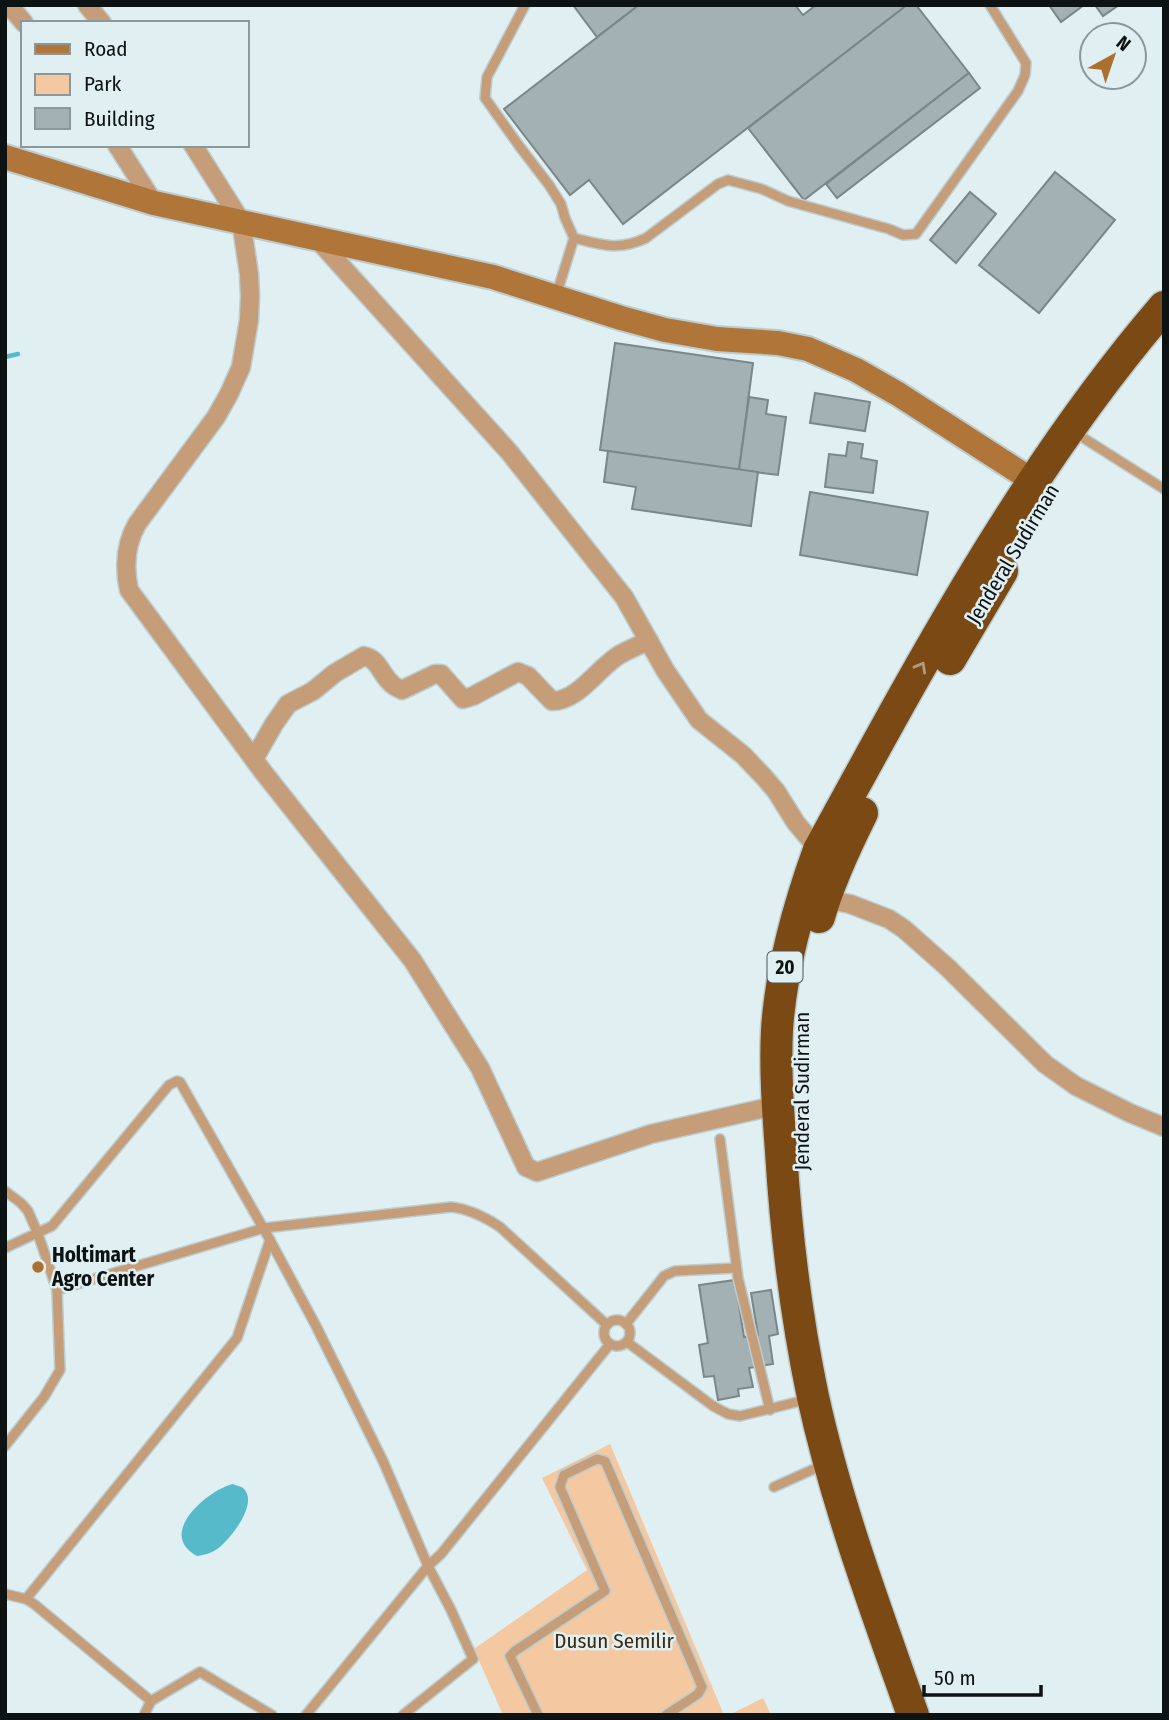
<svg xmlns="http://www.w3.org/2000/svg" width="1169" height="1720" viewBox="0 0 1169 1720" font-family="'Fira Sans Condensed',sans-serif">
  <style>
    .green { fill: #f4c8a1 }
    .water { fill: #56bacb }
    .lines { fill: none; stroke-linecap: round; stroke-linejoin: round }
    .stream { stroke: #56bacb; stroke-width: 4.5 }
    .building { fill: #a3b1b4; stroke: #788789; stroke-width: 2 }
    .lane-casing { stroke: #bdccce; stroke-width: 12 }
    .street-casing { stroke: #bdccce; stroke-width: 21 }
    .secondary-casing { stroke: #bdccce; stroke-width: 28 }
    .highway-casing { stroke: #bdccce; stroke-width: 35 }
    .lane { stroke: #c59d78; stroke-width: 9 }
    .street { stroke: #c59d78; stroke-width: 18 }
    .secondary { stroke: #b07539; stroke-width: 24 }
    .highway { stroke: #7b4a14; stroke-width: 32 }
    .oneway { stroke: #ad9c83 }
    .poi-dot { fill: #ab6f31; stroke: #dfeff2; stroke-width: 2.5 }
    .labels { text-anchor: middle; stroke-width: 5; stroke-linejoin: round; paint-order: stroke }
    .shield { fill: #dfeff2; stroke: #4c5456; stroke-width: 2 }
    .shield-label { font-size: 19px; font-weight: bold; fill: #0d1213 }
    .street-label { font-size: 21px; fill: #0d1213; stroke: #dfeff2 }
    .poi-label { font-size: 21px; font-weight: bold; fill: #0d1213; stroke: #dfeff2; text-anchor: start }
    .park-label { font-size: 21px; fill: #402911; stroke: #dfeff2 }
  </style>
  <rect width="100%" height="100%" fill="#dfeff2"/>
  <g class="green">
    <polygon points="610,1444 724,1715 503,1715 474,1649 587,1570 542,1478"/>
    <polygon points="763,1698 771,1715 729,1715"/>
  </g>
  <path class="water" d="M233 1484C235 1485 242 1487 243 1488 259 1502 233 1535 222 1545 215 1552 206 1555 197 1556 190 1552 184 1547 182 1539 177 1517 214 1488 233 1484Z"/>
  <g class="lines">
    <polyline class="stream" points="5,357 18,354"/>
  </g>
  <g class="building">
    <polygon points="573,5 639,5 597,37"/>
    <polygon points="639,5 795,5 803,15 816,5 907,5 623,224 589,180 570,195 504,109"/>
    <polygon points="907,5 916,5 969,73 804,200 748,128"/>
    <polygon points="1049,5 1084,5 1061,22"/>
    <polygon points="1095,5 1119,5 1103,16"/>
    <polygon points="969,73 980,88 837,198 826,184"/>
    <polygon points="1055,172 1115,220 1039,313 979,265"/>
    <polygon points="970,192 996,214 956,263 930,240"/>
    <polygon points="615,343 753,363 739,470 600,450"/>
    <polygon points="815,393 870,402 865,431 810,423"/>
    <polygon points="749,397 768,400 766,414 786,417 778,475 739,470"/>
    <polygon points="848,442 863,444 861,458 877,461 873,493 825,487 829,454 846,456"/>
    <polygon points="608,451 758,472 751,526 632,509 636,487 604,482"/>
    <polygon points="810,492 928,512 917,575 800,555"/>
    <polygon points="735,1280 744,1337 758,1335 751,1293 771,1290 778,1334 769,1336 773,1364 749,1368 753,1387 738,1389 739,1396 718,1400 714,1376 704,1377 699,1345 708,1343 699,1285"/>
  </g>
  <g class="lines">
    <defs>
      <g id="lane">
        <polyline points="525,5 487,77 485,98 520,147 549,185 561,204 565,218 574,238 556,296"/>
        <path d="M574 238C602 245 619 251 646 238L718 184 728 180 762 189 788 201 889 229 903 235 916 234 1018 91 1025 75 1026 63 990 5"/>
        <polyline points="1085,439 1164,489"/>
        <polyline points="720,1139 738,1278 770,1410"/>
        <polyline points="5,1191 21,1203 28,1211 38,1234 57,1290 60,1370 44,1397 5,1446"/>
        <polyline points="5,1248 52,1226 169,1085 177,1081 180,1082 270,1240 315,1324 383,1461 428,1566 451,1610 473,1659 403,1715"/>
        <path d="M57 1290 264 1228 451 1207C469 1209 485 1217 500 1227L607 1325"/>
        <circle cx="617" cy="1333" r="13"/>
        <polyline points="626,1324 664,1276 675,1271 736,1268"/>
        <polyline points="627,1342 713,1406 728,1414 740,1416 809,1399"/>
        <polyline points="774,1487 825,1464"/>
        <polyline points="5,1594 26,1599 34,1604 151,1701"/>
        <polyline points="26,1599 237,1338 270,1240"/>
        <polyline points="144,1715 151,1701 200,1672 272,1715"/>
        <polyline points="306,1715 428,1566 441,1554 610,1344"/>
        <polyline points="538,1715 510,1656 515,1651 605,1591 560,1487 564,1475 597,1459 605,1461 702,1687 698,1694 666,1715"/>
      </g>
      <g id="street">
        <polyline points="9,5 24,23"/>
        <polyline points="87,5 102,23"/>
        <polyline points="117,145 154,203"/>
        <path d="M193 145 241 221 249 274 250 296 249 320 241 367 229 394 216 417 137 524C125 545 124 567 129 590L264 773 413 961 480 1068 526 1167 537 1172 651 1134 778 1105"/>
        <polyline points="317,239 510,453 624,597 665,670 699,720 743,755 764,777 776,791 796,823 819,850"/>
        <path d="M254 759 274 724 288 704 313 691 335 673 364 656C379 659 381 675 392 684 393 686 400 689 402 690L435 674H441L463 699 473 696 518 672 528 676 552 701C578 701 597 669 619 655 628 650 639 645 649 641"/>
        <polyline points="824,899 850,904 889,919 904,929 947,967 1045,1064 1076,1086 1130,1113 1164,1127"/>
      </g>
      <polyline id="secondary" points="5,157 154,203 493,277 621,318 665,330 717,339 778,343 808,349 856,370 898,394 1033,481"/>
      <g id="highway">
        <polyline points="950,659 1002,571"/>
        <path d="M819 917C829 881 845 847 862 813"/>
        <path d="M913 1715C876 1610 837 1506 813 1397 796 1316 786 1234 781 1151 778 1111 775 1070 777 1030 781 968 798 908 819 850 922 662 1024 470 1164 307"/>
      </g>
    </defs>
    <use href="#lane" class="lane-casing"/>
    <use href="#street" class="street-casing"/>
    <use href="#secondary" class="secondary-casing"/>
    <use href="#highway" class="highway-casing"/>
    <use href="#lane" class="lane"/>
    <use href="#street" class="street"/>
    <use href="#secondary" class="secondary"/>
    <use href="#highway" class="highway"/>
  </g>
  <defs><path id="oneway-chevron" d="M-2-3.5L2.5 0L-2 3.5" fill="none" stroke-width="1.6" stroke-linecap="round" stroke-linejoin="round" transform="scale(1.75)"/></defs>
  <use class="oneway" href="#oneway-chevron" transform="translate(921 667) rotate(-61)"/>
  <circle class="poi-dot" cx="38" cy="1267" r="7"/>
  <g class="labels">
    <rect class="shield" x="767.5" y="951.5" width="35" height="31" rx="5"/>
    <g class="shield-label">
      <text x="785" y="974">20</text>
    </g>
    <g class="street-label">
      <text transform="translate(1013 554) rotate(-59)" y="7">Jenderal Sudirman</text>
      <text transform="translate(802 1091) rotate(-90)" y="7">Jenderal Sudirman</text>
    </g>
    <g class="poi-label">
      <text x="52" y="1262">Holtimart<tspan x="52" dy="24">Agro Center</tspan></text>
    </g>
    <g class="park-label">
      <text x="614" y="1648">Dusun Semilir</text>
    </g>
  </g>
  <rect width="1169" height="1720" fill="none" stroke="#0d1213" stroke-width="14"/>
  <rect x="21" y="21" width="228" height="126" fill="#dfeff2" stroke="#8b9799" stroke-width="2"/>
  <rect x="35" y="44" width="35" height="10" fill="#b07539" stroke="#8b9799" stroke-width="2"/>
  <text x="84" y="56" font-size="21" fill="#0d1213">Road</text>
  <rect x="35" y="74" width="35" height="21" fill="#f4c8a1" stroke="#8b9799" stroke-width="2"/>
  <text x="84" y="91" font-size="21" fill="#0d1213">Park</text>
  <rect x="35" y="108" width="35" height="21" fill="#a3b1b4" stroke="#8b9799" stroke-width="2"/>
  <text x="84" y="126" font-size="21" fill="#0d1213">Building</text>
  <g transform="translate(1113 56) rotate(40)"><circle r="33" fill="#dfeff2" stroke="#8b9799" stroke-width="2"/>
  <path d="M0-5L12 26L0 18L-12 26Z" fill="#ab6f31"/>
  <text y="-10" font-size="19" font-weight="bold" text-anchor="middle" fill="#0d1213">N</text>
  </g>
  <path d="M924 1685v10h117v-10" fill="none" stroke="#0d1213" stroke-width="3.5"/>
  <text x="934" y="1685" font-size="21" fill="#0d1213" stroke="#dfeff2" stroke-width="5" paint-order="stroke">50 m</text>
</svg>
